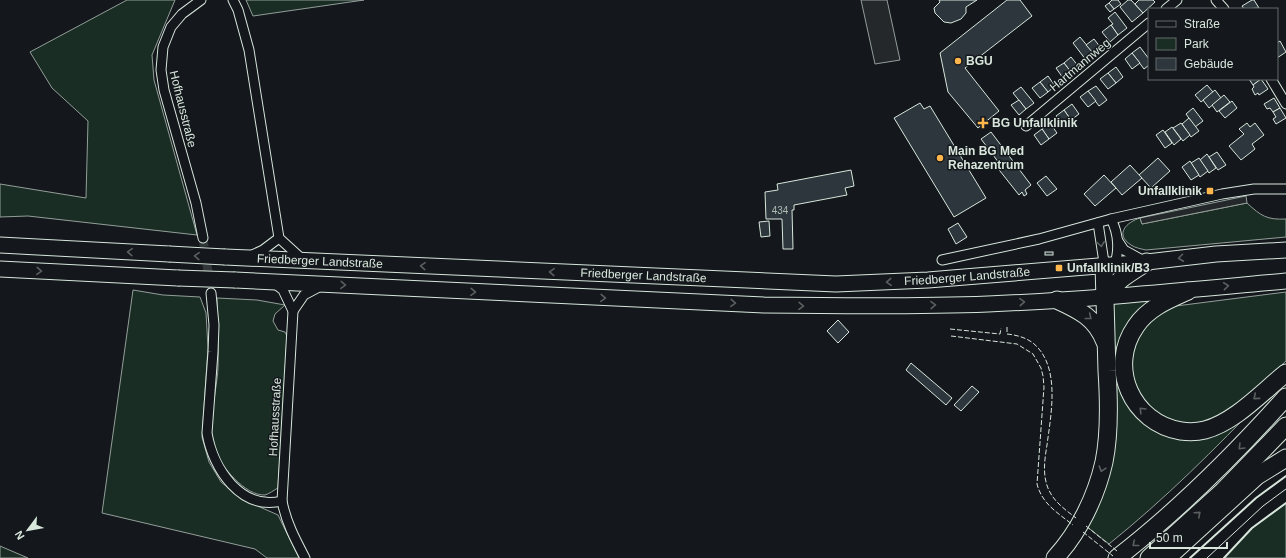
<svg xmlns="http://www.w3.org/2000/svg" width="1286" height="558" viewBox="0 0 1286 558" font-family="Arial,sans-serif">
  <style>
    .green { fill: #1a2d24; stroke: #939e99 }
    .parking { fill: #24282b; stroke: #939e99 }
    .building { fill: #2c363c; stroke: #d8e6dc }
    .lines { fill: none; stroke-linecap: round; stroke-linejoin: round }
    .minor-tunnel { stroke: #313739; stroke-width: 9; stroke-dasharray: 9 4.5; stroke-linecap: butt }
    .minor-casing { stroke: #d8e6dc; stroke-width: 11 }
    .primary-casing { stroke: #d8e6dc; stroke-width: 17 }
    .motorway-casing { stroke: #d8e6dc; stroke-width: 19 }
    .minor { stroke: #14181c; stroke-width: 9 }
    .primary { stroke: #14181c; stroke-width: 15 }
    .motorway { stroke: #14181c; stroke-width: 17 }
    .tram { stroke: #d8e6dc; stroke-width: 1 }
    .primary-bridge-casing { stroke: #d8e6dc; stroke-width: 17; stroke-linecap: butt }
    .primary-bridge { stroke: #14181c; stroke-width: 15 }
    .fence { stroke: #d8e6dc; stroke-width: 1; stroke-dasharray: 5 2; stroke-linecap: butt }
    .wall { stroke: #d8e6dc; stroke-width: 2 }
    .oneway { stroke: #59605f }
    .poi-dot { fill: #ffb74d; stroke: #14181c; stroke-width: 1.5 }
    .labels { text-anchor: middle; stroke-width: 3; stroke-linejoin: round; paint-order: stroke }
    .number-label { font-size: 10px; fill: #adbab4 }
    .poi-label { font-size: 12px; font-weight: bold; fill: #d8e6dc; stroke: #14181c; text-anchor: start }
    .street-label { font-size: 12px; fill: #d8e6dc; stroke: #14181c }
  </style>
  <rect width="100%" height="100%" fill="#14181c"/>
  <g class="green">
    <polygon points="127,0 175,0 152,55 154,80 197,235 28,216 0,217 0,184 86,198 88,121 52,88 30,52"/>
    <polygon points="246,0 364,0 253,16"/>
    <path d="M1247 203C1261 216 1267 220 1286 219V237L1146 250C1142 249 1135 248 1131 245 1114 234 1127 222 1140 218L1142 224Z"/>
    <polygon points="133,290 163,295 200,297 206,313 208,348 202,437 209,462 221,482 242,499 278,515 299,558 267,558 255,549 102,513"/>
    <polygon points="1286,292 1286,361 1228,415 1186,427 1148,411 1127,374 1142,324 1168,307"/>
    <path d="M217 298 257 300 285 305 275 314 273 321 278 330 285 332 287 336 278 488C274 490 269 494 265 495 245 496 221 466 214 450 206 430 217 390 218 368 219 345 217 321 217 298Z"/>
    <path d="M1165 299 1144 311 1120 384 1179 436 1265 397C1215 449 1165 499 1109 544L1086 526 1100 495 1111 304Z"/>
    <polygon points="1286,503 1286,558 1224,558 1252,528"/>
    <polygon points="0,546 28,558 0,558"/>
  </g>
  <g class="parking">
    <polygon points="861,0 887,0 900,60 875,64"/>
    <polygon points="1246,196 1247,203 1142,224 1140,218"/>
  </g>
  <g class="building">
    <polygon points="939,0 977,0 966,7 966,13 961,19 951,23 944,22 935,13 934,8 940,2"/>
    <polygon points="1007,0 1020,0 1032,16 965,68 999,111 978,128 948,92 940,53"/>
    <polygon points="1112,0 1118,0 1121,4 1114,9 1109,3"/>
    <polygon points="1128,0 1131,0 1143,13 1132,22 1120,7"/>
    <polygon points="1139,0 1153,0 1155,2 1143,13 1135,4"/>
    <polygon points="1252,0 1254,0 1259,8 1244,9 1242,6"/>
    <polygon points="1109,3 1114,9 1110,12 1105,6"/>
    <polygon points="1115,12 1127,28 1118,35 1111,25 1113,24 1108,18"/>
    <polygon points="1111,25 1118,35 1110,42 1102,32"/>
    <polygon points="1080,37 1094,54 1086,60 1073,43"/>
    <polygon points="1094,39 1101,48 1094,54 1086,45"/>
    <polygon points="1280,41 1286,52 1277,58 1277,43"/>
    <polygon points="1140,47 1149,59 1149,65 1144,69 1132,53"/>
    <polygon points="1132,53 1140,63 1132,69 1125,59"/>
    <polygon points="1071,57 1079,67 1071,72 1064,63"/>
    <polygon points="1064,63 1071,72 1063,78 1056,68"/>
    <polygon points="1116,67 1123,77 1116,83 1108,73"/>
    <polygon points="1108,73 1116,83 1108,89 1100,79"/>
    <polygon points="1048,76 1055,86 1048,92 1040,82"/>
    <polygon points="1249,79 1261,79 1253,85"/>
    <polygon points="1261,79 1268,89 1259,95 1258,93 1255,95 1252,89 1254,87 1253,85"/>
    <polygon points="1040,82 1048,92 1040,98 1032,88"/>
    <polygon points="1207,85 1213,92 1201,102 1195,95"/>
    <polygon points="1096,86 1107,100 1099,106 1088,91"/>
    <polygon points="1021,87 1034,103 1026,109 1013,93"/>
    <polygon points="1215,90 1221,98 1209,108 1203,100"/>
    <polygon points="1088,91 1096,101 1088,107 1080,97"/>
    <polygon points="1224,95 1230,102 1217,112 1212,105"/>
    <polygon points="1274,98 1280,108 1273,112 1270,108 1267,109 1264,104"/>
    <polygon points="1019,100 1026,109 1019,115 1011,105"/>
    <polygon points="1232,101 1237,108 1225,118 1219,111"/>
    <polygon points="920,103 924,109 930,106 986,198 954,217 894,118"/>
    <polygon points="1072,104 1079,114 1071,120 1064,110"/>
    <polygon points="1193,108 1203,121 1195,127 1186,114"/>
    <polygon points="1280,108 1286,118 1276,124 1273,119 1276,117 1273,112"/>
    <polygon points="1064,110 1071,120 1063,126 1056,116"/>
    <polygon points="1189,118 1199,131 1191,137 1182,124"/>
    <polygon points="1050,123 1057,133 1049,139 1042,129"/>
    <polygon points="1181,123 1190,135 1183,141 1173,128"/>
    <polygon points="1247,123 1250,127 1255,123 1264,135 1252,144 1255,149 1241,160 1229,146 1244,134 1239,129"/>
    <polygon points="1172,127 1181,139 1174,145 1165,132"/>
    <polygon points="1042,129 1049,139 1041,145 1034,135"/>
    <polygon points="1163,130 1172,143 1165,148 1156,135"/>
    <polygon points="991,132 1031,185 1025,190 1027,194 1024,196 1022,192 1019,195 996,166 999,163 981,139"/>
    <polygon points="1217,152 1226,165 1218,170 1209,157"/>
    <polygon points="1207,154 1216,168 1209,173 1200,160"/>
    <polygon points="1158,158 1170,171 1151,188 1139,175"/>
    <polygon points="1199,158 1208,171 1200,177 1191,163"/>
    <polygon points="1190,161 1199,175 1191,180 1182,167"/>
    <polygon points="1130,165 1142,178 1122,195 1111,182"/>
    <polygon points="851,170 854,186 845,188 847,195 794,205 794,210 792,210 793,249 783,249 782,219 766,219 765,192 778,190 777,184"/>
    <polygon points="1104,175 1116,188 1095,206 1084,194"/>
    <polygon points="1046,176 1057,189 1047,196 1037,183"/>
    <polygon points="769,221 770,236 761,237 759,222"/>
    <polygon points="958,223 967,237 956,244 948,229"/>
    <rect x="1045" y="252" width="8" height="3"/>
    <polygon points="838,320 849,332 838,343 827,331"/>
    <polygon points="911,363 952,398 946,405 906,370"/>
    <polygon points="972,386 979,392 961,411 954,405"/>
  </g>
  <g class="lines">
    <polyline class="minor-tunnel" points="203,238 211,293"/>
    <defs>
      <g id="minor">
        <polyline points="201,0 182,14 171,27 163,47 161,70 164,90 196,203 203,238"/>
        <polyline points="233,0 238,10 249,50 279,238 302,259"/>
        <polyline points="1216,0 1224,9"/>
        <polyline points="1166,9 1177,0"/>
        <polyline points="1271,79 1286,104"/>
        <polyline points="1026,126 1149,23"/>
        <path d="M1111 219C1119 234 1120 253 1113 269"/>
        <polyline points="1098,223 1105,269"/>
        <polyline points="1118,241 1124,250 1144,261"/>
        <polyline points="250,256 263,250 279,238"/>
        <polyline points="942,260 1039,239 1111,219 1222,194 1254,189 1286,189"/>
        <path d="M273 282 283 290 293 311 282 501C286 522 295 539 305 558"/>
        <path d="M211 293 214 325 213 352 207 433C213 469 241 511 282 501"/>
        <polyline points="293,311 304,295 319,287"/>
      </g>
      <g id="primary">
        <polyline points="0,245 169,254"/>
        <path id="s1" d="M225 257 836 284 928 280 1147 262 1216 254 1286 250"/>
        <polyline points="0,269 178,278"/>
        <path d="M235 280 764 305C838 306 913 307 988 304 1087 300 1187 290 1286 281"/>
      </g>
      <g id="motorway">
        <path d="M1188 291C1168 300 1148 308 1136 326 1107 367 1132 423 1181 431 1188 432 1197 432 1205 430 1235 422 1262 392 1286 373"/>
        <path d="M1105 297C1117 280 1128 274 1147 262"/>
        <path d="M1057 300C1079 310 1096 318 1105 342"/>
        <path d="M1055 558C1079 532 1096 497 1104 462 1110 433 1109 401 1107 371 1106 336 1105 301 1104 265"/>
        <path d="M1117 558C1179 510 1234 455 1286 397"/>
        <polyline points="1149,558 1223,491 1286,426"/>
        <polyline points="1167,558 1257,476 1286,458"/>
      </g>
    </defs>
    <use href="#minor" class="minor-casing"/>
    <use href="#primary" class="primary-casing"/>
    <use href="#motorway" class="motorway-casing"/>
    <use href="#minor" class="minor"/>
    <use href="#primary" class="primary"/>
    <use href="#motorway" class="motorway"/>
    <polyline class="tram" points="1207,558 1263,506 1286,489"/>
    <defs>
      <g id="primary-bridge">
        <polyline points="169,254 225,257"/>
        <polyline points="178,278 235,280"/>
      </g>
    </defs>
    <use href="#primary-bridge" class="primary-bridge-casing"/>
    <use href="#primary-bridge" class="primary-bridge"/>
    <g class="fence">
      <path d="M1007 327V334C1016 335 1025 337 1033 343 1061 366 1051 414 1047 445 1045 457 1043 470 1046 482 1050 499 1063 508 1076 518"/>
      <polyline points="950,329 1000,334 1001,328"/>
      <path d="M951 336 1017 344 1033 354 1041 368 1043 376 1044 387 1037 484C1042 504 1058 513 1073 525"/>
      <polyline points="1086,526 1117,551"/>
      <polyline points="1083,532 1113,556"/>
    </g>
    <g class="wall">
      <polyline points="1190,558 1256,498 1286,476"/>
      <polyline points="1224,558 1252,528 1286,503"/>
    </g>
  </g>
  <defs><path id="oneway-chevron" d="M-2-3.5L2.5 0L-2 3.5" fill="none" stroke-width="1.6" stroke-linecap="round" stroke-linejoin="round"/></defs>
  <g class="oneway">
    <use href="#oneway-chevron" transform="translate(1101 244) rotate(83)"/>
    <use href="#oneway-chevron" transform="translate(130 252) rotate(-176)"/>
    <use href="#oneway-chevron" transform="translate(197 256) rotate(-177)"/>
    <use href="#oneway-chevron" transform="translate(1181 258) rotate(173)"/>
    <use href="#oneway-chevron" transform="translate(423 266) rotate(-177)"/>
    <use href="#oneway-chevron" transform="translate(39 271) rotate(3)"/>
    <use href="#oneway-chevron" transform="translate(552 272) rotate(-177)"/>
    <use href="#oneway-chevron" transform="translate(889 282) rotate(177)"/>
    <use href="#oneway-chevron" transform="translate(343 285) rotate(3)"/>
    <use href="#oneway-chevron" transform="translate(1226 286) rotate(-6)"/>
    <use href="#oneway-chevron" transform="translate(473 292) rotate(3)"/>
    <use href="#oneway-chevron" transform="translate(603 298) rotate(3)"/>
    <use href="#oneway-chevron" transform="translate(1022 302) rotate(-3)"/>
    <use href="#oneway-chevron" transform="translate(733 303) rotate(3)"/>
    <use href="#oneway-chevron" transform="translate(933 305) rotate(-1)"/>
    <use href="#oneway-chevron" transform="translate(801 306) rotate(1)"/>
    <use href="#oneway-chevron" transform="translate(1089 317) rotate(39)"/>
    <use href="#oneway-chevron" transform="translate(1256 397) rotate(140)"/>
    <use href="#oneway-chevron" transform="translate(1142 410) rotate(-134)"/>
    <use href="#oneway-chevron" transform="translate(1241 447) rotate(135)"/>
    <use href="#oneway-chevron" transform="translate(1102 469) rotate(107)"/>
    <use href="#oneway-chevron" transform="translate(1198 514) rotate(-42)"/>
    <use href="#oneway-chevron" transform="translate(1135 544) rotate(141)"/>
  </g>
  <g class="poi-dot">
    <circle cx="958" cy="61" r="4"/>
    <path d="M981 117h4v4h4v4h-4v4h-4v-4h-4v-4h4z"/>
    <circle cx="940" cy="158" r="4"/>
    <rect x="1206" y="187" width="8" height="8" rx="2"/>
    <rect x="1055" y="264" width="8" height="8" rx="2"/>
  </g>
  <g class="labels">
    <g class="number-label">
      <text x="780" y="214">434</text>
    </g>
    <g class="poi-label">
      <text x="966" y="65">BGU</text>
      <text x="992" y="127">BG Unfallklinik</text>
      <text x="948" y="155">Main BG Med<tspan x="948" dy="14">Rehazentrum</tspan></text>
      <text x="1202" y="195" text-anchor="end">Unfallklinik</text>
      <text x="1067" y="272">Unfallklinik/B3</text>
    </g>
    <g class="street-label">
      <text transform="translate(1080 65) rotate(-40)" y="4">Hartmannweg</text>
      <text transform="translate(183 109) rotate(76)" y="4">Hofhausstraße</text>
      <text dy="4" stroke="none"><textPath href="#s1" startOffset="95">Friedberger Landstraße</textPath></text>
      <text dy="4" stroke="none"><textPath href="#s1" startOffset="419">Friedberger Landstraße</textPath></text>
      <text dy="4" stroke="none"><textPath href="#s1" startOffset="743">Friedberger Landstraße</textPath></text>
      <text transform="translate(275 417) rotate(-87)" y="4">Hofhausstraße</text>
    </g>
  </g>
  <rect x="1148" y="8" width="130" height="72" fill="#14181c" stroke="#626a69"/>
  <rect x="1156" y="21" width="20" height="6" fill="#14181c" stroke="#626a69"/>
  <text x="1184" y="28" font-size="12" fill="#d8e6dc">Straße</text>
  <rect x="1156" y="38" width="20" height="12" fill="#1a2d24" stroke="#626a69"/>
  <text x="1184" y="48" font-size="12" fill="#d8e6dc">Park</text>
  <rect x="1156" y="58" width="20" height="12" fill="#2c363c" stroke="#626a69"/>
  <text x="1184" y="68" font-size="12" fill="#d8e6dc">Gebäude</text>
  <g transform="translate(28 530) rotate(238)" stroke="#14181c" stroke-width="3" paint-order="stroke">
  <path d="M0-3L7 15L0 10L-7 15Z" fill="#d8e6dc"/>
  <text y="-6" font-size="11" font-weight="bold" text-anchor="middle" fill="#d8e6dc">N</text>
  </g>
  <path d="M1150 542v6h77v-6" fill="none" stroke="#d8e6dc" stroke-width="2"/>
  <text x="1156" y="542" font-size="12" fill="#d8e6dc" stroke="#14181c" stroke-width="3" paint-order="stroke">50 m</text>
</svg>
